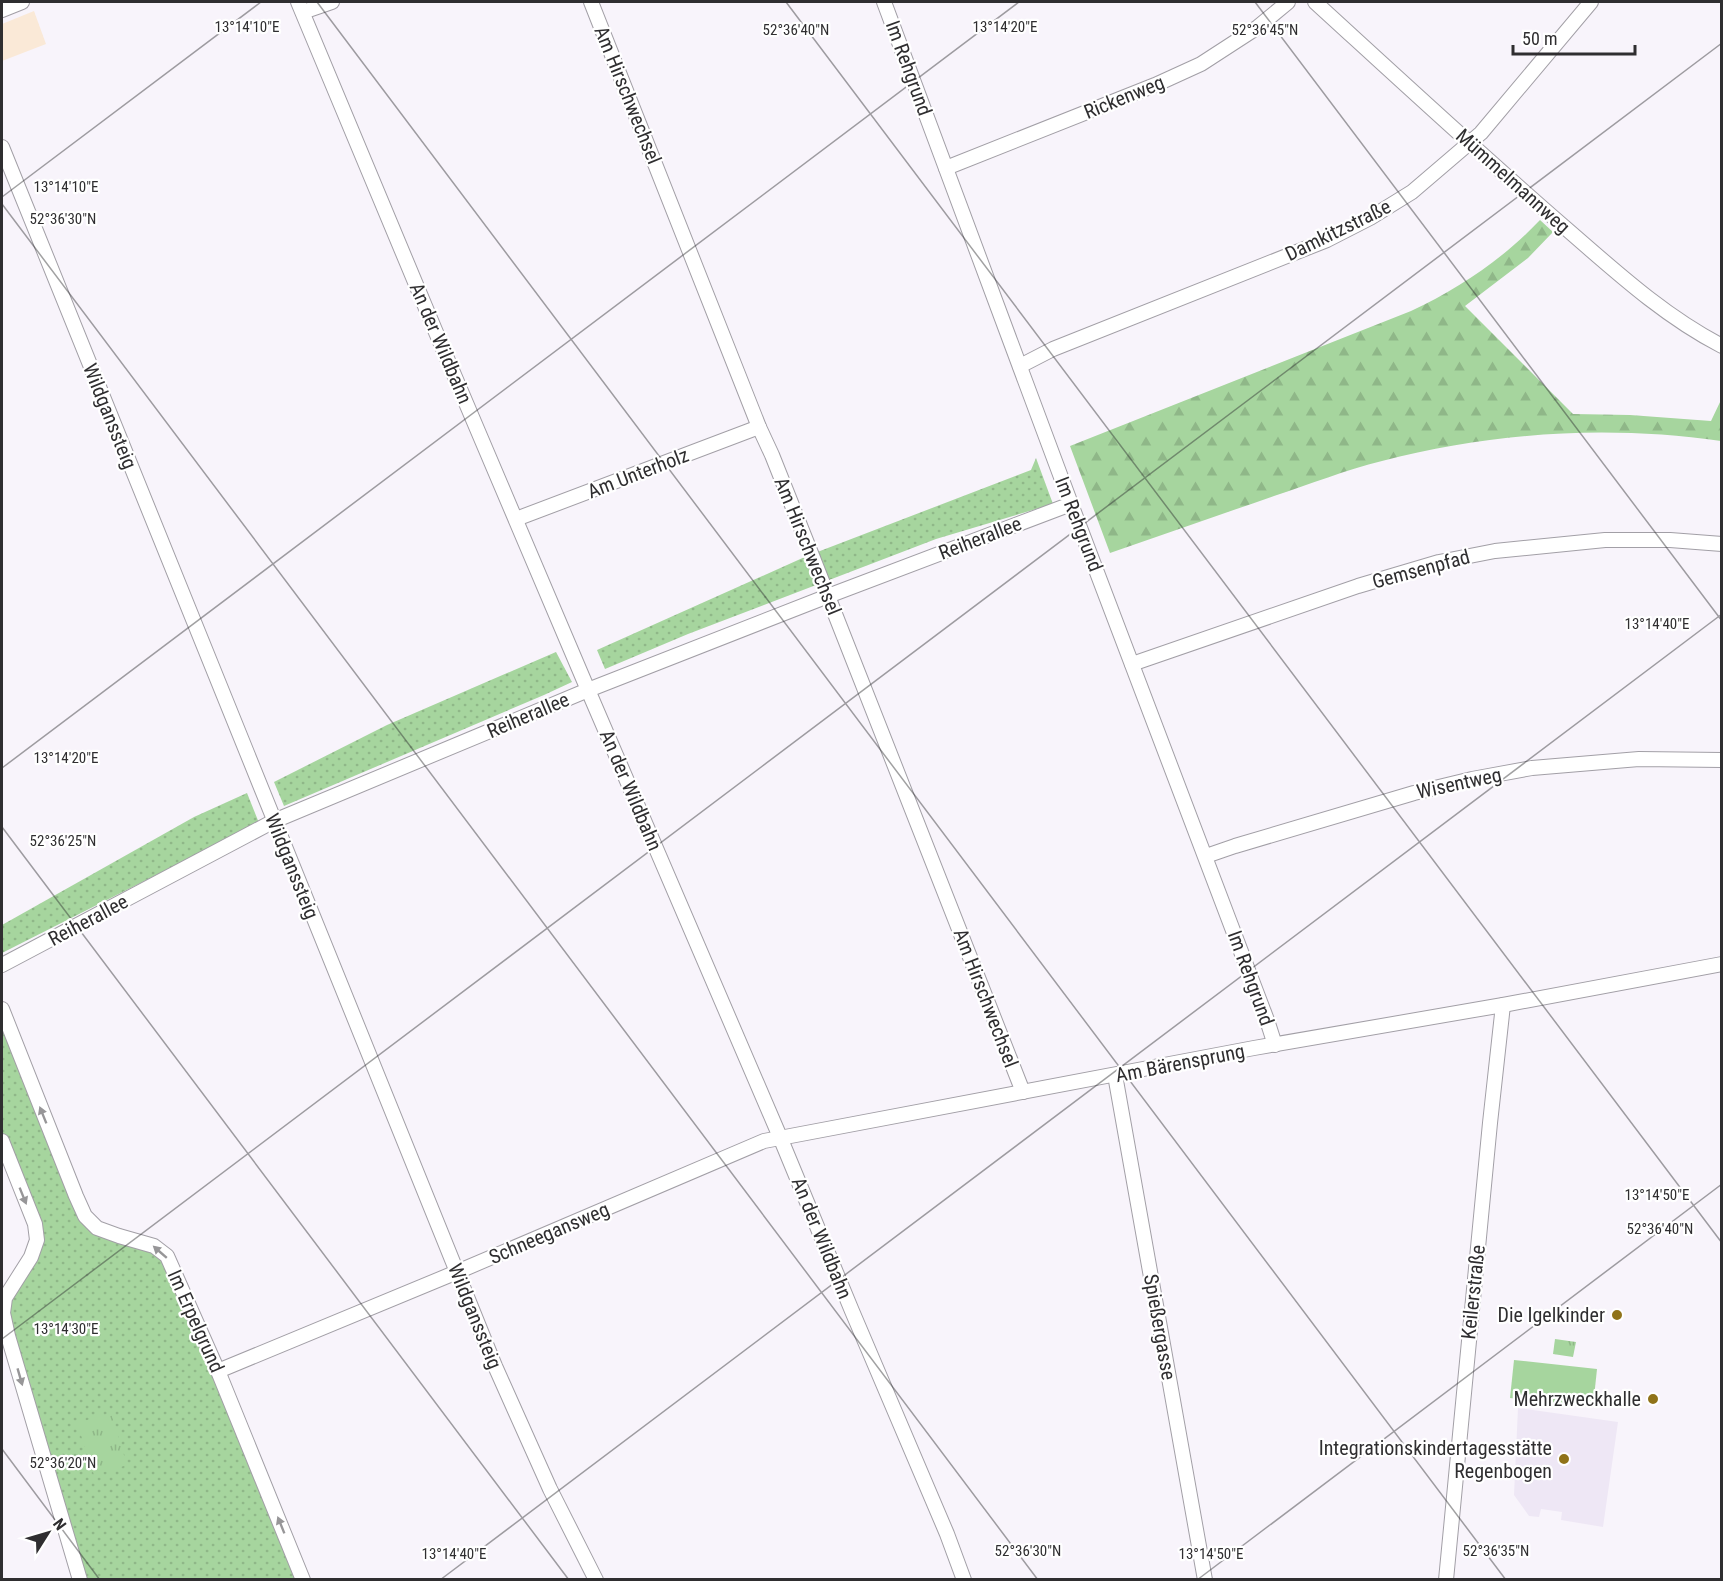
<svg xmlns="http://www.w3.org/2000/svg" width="1723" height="1581" viewBox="0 0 1723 1581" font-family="'Roboto Condensed',sans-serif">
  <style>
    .commercial { fill: #fae9d7 }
    .built { fill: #eee7f5 }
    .grass { fill: url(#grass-dots) }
    .forest { fill: url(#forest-firs) }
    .park { fill: url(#park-tufts) }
    .pitch { fill: #a6d59e }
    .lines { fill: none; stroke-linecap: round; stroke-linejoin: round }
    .minor-casing { stroke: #a29fa6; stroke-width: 16 }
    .minor { stroke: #fff; stroke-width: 14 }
    .oneway { fill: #979698 }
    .ticks { fill: none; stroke: #2f2e30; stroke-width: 1.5; stroke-opacity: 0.45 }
    .poi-dot { fill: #907319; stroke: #fff; stroke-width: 2 }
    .labels { text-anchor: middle; stroke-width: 4.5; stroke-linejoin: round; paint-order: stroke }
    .street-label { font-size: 20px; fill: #2f2e30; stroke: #fff }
    .poi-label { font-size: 20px; fill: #2f2e30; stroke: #fff; text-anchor: end }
    .ticks-label { font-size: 15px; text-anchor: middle; fill: #2f2e30; stroke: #fff; stroke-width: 4.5; stroke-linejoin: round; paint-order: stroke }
  </style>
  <defs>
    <pattern id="grass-dots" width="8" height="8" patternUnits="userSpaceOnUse" patternTransform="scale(1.5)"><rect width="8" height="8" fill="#a6d59e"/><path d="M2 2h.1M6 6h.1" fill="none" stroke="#8fb788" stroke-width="1.8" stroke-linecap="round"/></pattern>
    <pattern id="forest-firs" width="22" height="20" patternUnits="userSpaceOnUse" patternTransform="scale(1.5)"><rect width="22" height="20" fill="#a6d59e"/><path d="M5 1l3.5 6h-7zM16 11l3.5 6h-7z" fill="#8fb788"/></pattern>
    <pattern id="park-tufts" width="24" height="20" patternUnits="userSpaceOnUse" patternTransform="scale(1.5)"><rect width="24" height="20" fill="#a6d59e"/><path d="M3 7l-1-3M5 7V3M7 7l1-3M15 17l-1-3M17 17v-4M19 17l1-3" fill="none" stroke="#8fb788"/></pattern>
  </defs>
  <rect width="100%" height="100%" fill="#f8f4fb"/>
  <polygon class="commercial" points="34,11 46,44 2,61 2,24"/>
  <polygon class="built" points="1518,1408 1618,1422 1603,1527 1561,1520 1562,1512 1541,1509 1539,1517 1529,1516 1514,1495"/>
  <g class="grass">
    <polygon points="1036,458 1053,504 936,539 688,634 605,669 597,650 807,556 1031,470"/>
    <polygon points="556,652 572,682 544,695 284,806 274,782 387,725"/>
    <polygon points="247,793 259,823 2,953 2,925 194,817"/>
    <polygon points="2,1009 85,1216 167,1256 303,1579 80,1579 3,1313 37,1240 2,1141"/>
  </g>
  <path class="forest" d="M1540 220 1553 232 1528 258 1465 306 1573 414 1630 415 1711 421 1721 400V441C1608 425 1493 432 1382 461 1346 470 1310 484 1274 496 1219 515 1165 534 1110 553L1070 446 1411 311C1460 288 1503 259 1540 220Z"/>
  <g class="park">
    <polygon points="1555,1339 1576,1342 1573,1357 1553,1354"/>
    <polygon points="111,1413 127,1465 94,1475 77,1423"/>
  </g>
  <polygon class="pitch" points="1514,1360 1597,1369 1593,1407 1510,1398"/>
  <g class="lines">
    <defs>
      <g id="minor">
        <polyline points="298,2 435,330 588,690 780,1137 852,1311 947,1534 964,1580"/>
        <polyline points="591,2 759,427 772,455 813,558 1023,1092"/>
        <polyline points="884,2 1071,504 1267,1020 1275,1045"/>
        <path d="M1315 2C1397 77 1478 152 1562 225 1613 269 1662 315 1722 346"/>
        <polyline points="2,10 22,2"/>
        <polyline points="303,12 332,2"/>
        <polyline points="2,147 495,1366 550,1489 596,1580"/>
        <polyline points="946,168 1155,85 1201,64 1258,27 1288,2"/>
        <polyline points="1020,366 1053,349 1327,240 1370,218 1412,192 1481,133 1591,2"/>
        <polyline points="516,519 759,427"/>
        <polyline points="1132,664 1358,586 1439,562 1495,551 1605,540 1670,540 1722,544"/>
        <polyline points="1206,856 1235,846 1414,793 1472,779 1532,768 1639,759 1722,760"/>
        <polyline points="2,965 274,821 588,690 828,596 1071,504"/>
        <polyline points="2,1009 76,1196 85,1216 97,1228 119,1236 154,1246 167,1256 218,1371 303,1580"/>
        <polyline points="1115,1075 1205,1580"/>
        <polyline points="2,1141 35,1224 37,1240 31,1257 5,1298 3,1313 8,1336 80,1580"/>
        <polyline points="218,1371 457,1272 764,1141 1254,1048 1503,1005 1722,964"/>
        <polyline points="1446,1580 1490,1123 1503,1005"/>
      </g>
    </defs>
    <use href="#minor" class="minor-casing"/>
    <use href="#minor" class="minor"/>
  </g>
  <defs><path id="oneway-solid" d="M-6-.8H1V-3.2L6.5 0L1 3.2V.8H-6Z" transform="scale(1.5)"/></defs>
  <g class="oneway">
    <use href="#oneway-solid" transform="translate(43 1115) rotate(-112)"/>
    <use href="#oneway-solid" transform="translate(23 1196) rotate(68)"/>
    <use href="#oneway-solid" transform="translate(160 1252) rotate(-139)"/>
    <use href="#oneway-solid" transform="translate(20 1377) rotate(74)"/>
    <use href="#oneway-solid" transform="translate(281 1525) rotate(-112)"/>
  </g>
  <path class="ticks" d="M317 2 1506 1580M786 2 1722 1243M1255 2 1722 621M2 197 261 2M2 204 1038 1580M2 768 1019 2M2 827 569 1580M2 1339 1722 43M2 1449 100 1580M440 1580 1722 614M1197 1580 1722 1184"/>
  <g class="poi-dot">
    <circle cx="1617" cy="1315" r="6"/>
    <circle cx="1653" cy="1399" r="6"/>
    <circle cx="1564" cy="1459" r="6"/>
  </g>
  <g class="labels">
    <g class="street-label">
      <text transform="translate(909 68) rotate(70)" y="7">Im Rehgrund</text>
      <text transform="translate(628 95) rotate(68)" y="7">Am Hirschwechsel</text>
      <text transform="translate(1124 97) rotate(-22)" y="7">Rickenweg</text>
      <text transform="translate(1513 181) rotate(42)" y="7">Mümmelmannweg</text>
      <text transform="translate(1338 230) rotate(-26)" y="7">Damkitzstraße</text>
      <text transform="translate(441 343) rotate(67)" y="7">An der Wildbahn</text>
      <text transform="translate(110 416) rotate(68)" y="7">Wildganssteig</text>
      <text transform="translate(638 473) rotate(-21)" y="7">Am Unterholz</text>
      <text transform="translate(1079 524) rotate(69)" y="7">Im Rehgrund</text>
      <text transform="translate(980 538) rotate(-21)" y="7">Reiherallee</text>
      <text transform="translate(808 546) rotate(68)" y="7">Am Hirschwechsel</text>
      <text transform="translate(1421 569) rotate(-15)" y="7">Gemsenpfad</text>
      <text transform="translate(528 715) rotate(-23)" y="7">Reiherallee</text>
      <text transform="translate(1459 783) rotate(-12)" y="7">Wisentweg</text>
      <text transform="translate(631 790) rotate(67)" y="7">An der Wildbahn</text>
      <text transform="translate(292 866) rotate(68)" y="7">Wildganssteig</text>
      <text transform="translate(88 920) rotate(-28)" y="7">Reiherallee</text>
      <text transform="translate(1251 978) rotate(70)" y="7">Im Rehgrund</text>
      <text transform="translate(986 998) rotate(69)" y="7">Am Hirschwechsel</text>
      <text transform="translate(1180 1063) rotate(-11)" y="7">Am Bärensprung</text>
      <text transform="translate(549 1233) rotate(-23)" y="7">Schneegansweg</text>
      <text transform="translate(822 1238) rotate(68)" y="7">An der Wildbahn</text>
      <text transform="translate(1473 1292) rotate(-84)" y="7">Keilerstraße</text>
      <text transform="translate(475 1316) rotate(68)" y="7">Wildganssteig</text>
      <text transform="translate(196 1321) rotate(66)" y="7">Im Erpelgrund</text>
      <text transform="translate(1160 1327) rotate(80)" y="7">Spießergasse</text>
    </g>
    <g class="poi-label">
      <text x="1605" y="1322">Die Igelkinder</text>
      <text x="1641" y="1406">Mehrzweckhalle</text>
      <text x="1552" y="1455">Integrationskindertagesstätte<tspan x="1552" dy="23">Regenbogen</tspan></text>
    </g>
  </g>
  <g class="ticks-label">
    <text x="247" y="32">13°14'10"E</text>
    <text x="1005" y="32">13°14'20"E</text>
    <text x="796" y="35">52°36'40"N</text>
    <text x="1265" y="35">52°36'45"N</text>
    <text x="66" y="192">13°14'10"E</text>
    <text x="63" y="224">52°36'30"N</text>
    <text x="1657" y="629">13°14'40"E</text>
    <text x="66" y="763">13°14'20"E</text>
    <text x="63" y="846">52°36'25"N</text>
    <text x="1657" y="1200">13°14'50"E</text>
    <text x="1660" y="1234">52°36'40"N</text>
    <text x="66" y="1334">13°14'30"E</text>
    <text x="63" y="1468">52°36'20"N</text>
    <text x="1028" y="1556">52°36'30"N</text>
    <text x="1496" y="1556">52°36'35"N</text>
    <text x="454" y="1559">13°14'40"E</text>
    <text x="1211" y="1559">13°14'50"E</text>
  </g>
  <rect width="1723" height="1581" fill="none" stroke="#2f2e30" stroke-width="6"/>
  <g transform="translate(48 1533) rotate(53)" stroke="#ffffff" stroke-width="4.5" paint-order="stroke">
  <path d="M0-4.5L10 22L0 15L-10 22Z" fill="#2f2e30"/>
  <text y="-9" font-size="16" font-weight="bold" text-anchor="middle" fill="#2f2e30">N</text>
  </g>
  <path d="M1513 45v9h122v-9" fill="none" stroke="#2f2e30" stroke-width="3"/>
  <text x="1522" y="45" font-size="18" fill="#2f2e30" stroke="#ffffff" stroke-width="4.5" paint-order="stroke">50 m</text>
</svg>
